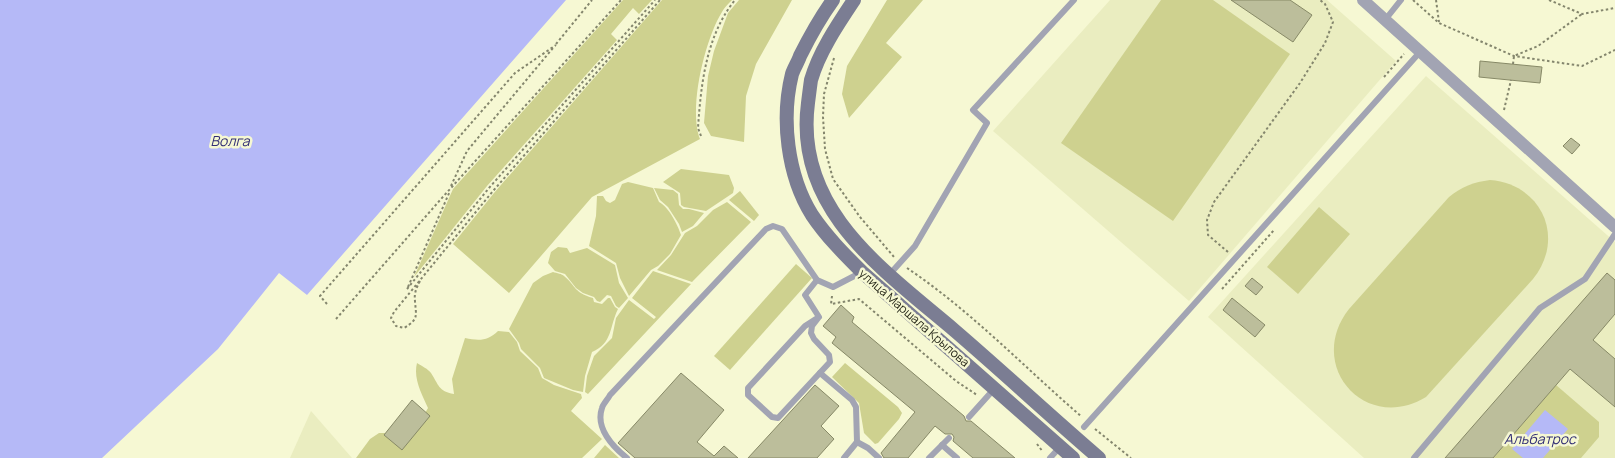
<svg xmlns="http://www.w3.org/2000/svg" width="1615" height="458" viewBox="0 0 1615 458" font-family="Manrope,sans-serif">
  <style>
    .built { fill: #eaedc0 }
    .green { fill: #ced18f }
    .water { fill: #b5b9f7 }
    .building { fill: #bcbe9b; stroke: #878967 }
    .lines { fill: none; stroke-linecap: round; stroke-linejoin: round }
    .path { stroke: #84866d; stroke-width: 2; stroke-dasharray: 2.5 2.5; stroke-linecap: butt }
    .service { stroke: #a2a4b3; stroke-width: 6 }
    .minor { stroke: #a2a4b3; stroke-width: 12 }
    .secondary { stroke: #7b7d93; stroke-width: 14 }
    .labels { text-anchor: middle; stroke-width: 5; stroke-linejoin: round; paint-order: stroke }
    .street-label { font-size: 12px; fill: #252618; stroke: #f6f8d3 }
    .water-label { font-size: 14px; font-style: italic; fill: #312d74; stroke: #f6f8d3 }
  </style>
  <rect width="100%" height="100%" fill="#f6f8d3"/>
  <g class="built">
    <polygon points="1110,0 1327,0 1396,61 1189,301 993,131"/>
    <polygon points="1426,76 1615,242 1615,458 1364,458 1208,317"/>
    <polygon points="311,411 352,458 290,458"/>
  </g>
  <g class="green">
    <polygon points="623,0 652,0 639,14 633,8 611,34 617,40 487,186 414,277 453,189"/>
    <path d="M662 0H732C728 4 724 8 722 12 705 39 688 109 700 139L592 197 509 293 453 244 494 193Z"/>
    <polygon points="739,0 792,0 756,64 746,96 744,142 711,136 704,123 708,76 714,51 728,13"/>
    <polygon points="887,0 923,0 886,43 902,57 849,118 842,94 847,66"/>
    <polygon points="1161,0 1213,0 1290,54 1173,221 1061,143"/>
    <polygon points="681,169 729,175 734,188 733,193 706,211 684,207 681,205 680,193 663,182"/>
    <path d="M1490 180C1542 184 1566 238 1533 279L1426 397C1365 434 1305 365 1349 309L1449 197C1461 187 1474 182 1490 180Z"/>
    <path d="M628 182 653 188 659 202C668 206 678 225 681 235L670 254 658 266 651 270 629 296 620 278 616 263 589 246 596 216 597 196H603L606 201 610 203 615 200 622 184Z"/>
    <polygon points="654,188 673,190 678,194 679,205 683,209 689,209 704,213 693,226 682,232 679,224 668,207 660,200"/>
    <polygon points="740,191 759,215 754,221 729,200"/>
    <polygon points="727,202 751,222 692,282 657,270 671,255 685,233 697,226 713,210"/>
    <polygon points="1319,207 1350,234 1298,294 1267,267"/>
    <polygon points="558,247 567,248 570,253 587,248 615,265 619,283 628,298 619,308 616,306 611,296 607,295 600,302 597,301 594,297 583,293 576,288 565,274 555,271 548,263 551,252"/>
    <polygon points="796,264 812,278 730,370 714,356"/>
    <polygon points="653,271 691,284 588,394 585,392 587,376 594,356 612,338 616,318 629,300 654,319 656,317 632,298"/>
    <path d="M553 272C557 273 562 274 564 276 577 287 573 292 593 298L594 302 602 304 608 298H610L615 307 618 309C609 327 613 343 592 352L585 376 583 392 573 390 544 378 540 368 521 349 519 343 509 329 533 283 543 276Z"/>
    <path d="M498 331 509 332 517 342 520 351 538 368 542 378 554 385 581 394 582 398 571 411 602 439 582 458H356L370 439 379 433H393L421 420 428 408C422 394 413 379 417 363 422 366 428 369 431 373 439 385 438 391 454 394L452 379 465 338C479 341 488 341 498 331Z"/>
    <polygon points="845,363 898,407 902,413 899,419 878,443 875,444 864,433 859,403 832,377"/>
    <polygon points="1556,385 1599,422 1599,437 1581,458 1493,458"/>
    <polygon points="605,445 619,458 594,458"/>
  </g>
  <g class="water">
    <polygon points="0,0 566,0 307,295 279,273 218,349 102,458 0,458"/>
    <polygon points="1545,410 1568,429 1543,458 1523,458 1512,449"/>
  </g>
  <g class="building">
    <polygon points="1231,0 1290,0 1312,15 1293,42"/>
    <polygon points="1480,61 1542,67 1540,83 1479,77"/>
    <polygon points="1571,138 1580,145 1572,154 1563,146"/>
    <polygon points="1607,273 1615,280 1615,314 1593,340 1615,359 1615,407 1570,369 1493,458 1445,458"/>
    <polygon points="1252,278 1263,287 1256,295 1245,286"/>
    <polygon points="1232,298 1265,325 1255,337 1223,310"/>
    <polygon points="841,305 854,317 852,322 964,416 966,421 971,421 1015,458 973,458 953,441 954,437 952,434 945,434 935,426 908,458 884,458 881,453 915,412 832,343 836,337 823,326"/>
    <polygon points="681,373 724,410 697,442 714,456 724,446 738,458 635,458 618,443"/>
    <polygon points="815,385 839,406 821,426 834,439 817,458 748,458"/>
    <polygon points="412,400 430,416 402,450 384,435"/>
  </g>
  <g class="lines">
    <g class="path">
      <polyline points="1413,0 1439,23 1514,56 1582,66 1615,50"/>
      <polyline points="1436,0 1439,22"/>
      <polyline points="1549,0 1582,14 1615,8"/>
      <polyline points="556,44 592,0"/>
      <polyline points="834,58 824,94 823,117 825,149 833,179 860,217 894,257"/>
      <polyline points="1513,64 1514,56 1538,46 1582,14"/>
      <polyline points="1384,77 1404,54"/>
      <polyline points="1504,110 1511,80"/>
      <path d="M701 136 698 128C701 84 706 36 735 0"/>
      <polyline points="451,186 467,151 553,48"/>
      <polyline points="1228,252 1208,235 1207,220 1214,202 1300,83 1325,43 1333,22 1325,4 1320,0"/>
      <path d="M907 268C971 311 1024 367 1082 417"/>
      <path d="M420 281C416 288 414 294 415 301 416 316 419 319 404 328L396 326 391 318 394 312 493 191 660 0"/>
      <polyline points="408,287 450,191"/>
      <polyline points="407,289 489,188 655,0"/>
      <polyline points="1222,289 1274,230"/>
      <polyline points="832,296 831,304 859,299 956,381 977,395"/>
      <polyline points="327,304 320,296 515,73 556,45"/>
      <polyline points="336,319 441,199 621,0"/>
      <polyline points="1095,429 1131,458"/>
      <polyline points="1037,444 1043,452"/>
    </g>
    <g class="service">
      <polyline points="1385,20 1401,0"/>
      <polyline points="889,275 915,246 987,123 973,110 1074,0"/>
      <polyline points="817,280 805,295 819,317 812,326 811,333 814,339 829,355 830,362 778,418 772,417 748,395 748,388 805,326 819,317"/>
      <polyline points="820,373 852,400 856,407 857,442 844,458"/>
      <polyline points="969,417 995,388"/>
      <polyline points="1084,427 1420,52"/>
      <polyline points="857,442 868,448 879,458"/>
      <polyline points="942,445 957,458"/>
      <path d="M627 458C613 447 595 428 602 408 603 404 608 399 610 395L766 229 773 226 782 229 817 280 833 287 862 272"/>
      <polyline points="929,458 949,438"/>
      <polyline points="1050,458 1060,447"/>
      <polyline points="1414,458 1540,308 1585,279 1615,234"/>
    </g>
    <polyline class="minor" points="1363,0 1615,227"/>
    <g class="secondary">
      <path d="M833 0C820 18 810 36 800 56 798 62 794 68 792 74 781 118 787 175 812 215 826 236 844 254 862 272L1073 458"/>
      <path d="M854 0C838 24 819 52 811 80 810 87 809 95 808 103 794 209 882 269 954 330 1003 372 1050 416 1099 458"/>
    </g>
  </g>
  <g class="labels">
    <g class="street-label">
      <text transform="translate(914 318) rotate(41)" y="4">улица Маршала Крылова</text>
    </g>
    <g class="water-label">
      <text x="230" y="146">Волга</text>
      <text x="1540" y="444">Альбатрос</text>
    </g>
  </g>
</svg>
